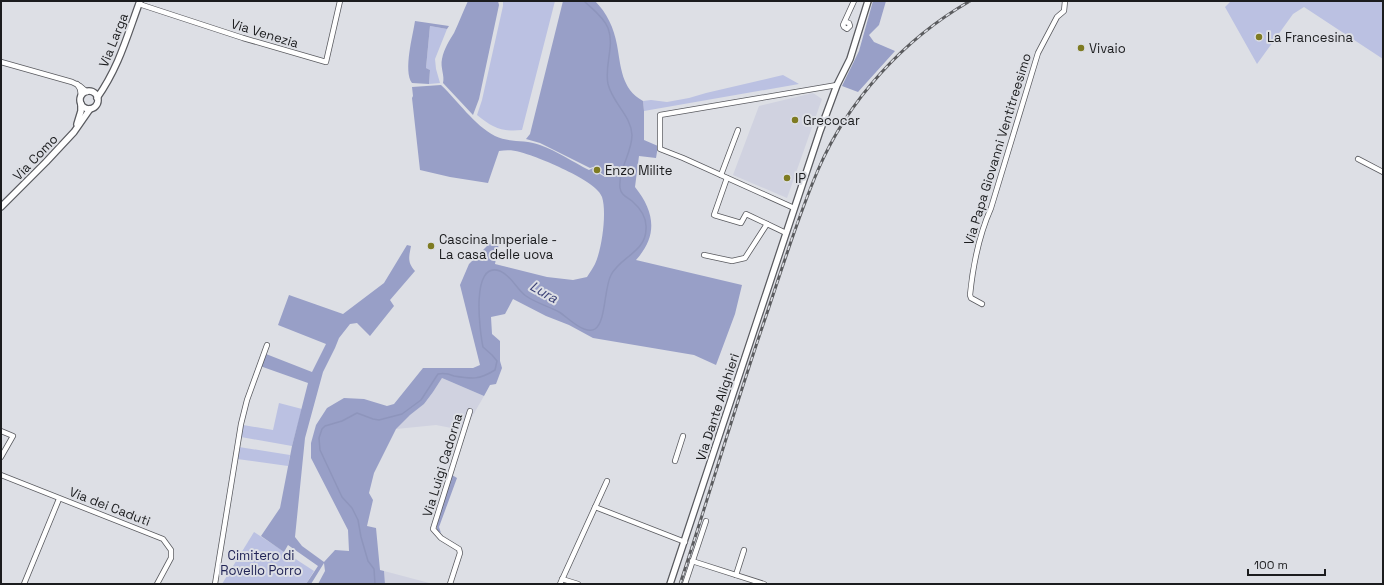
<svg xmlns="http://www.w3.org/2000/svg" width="1384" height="585" viewBox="0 0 1384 585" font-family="'Space Grotesk',sans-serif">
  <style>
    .built { fill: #d0d2e0 }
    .green { fill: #bbc1e2 }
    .forest { fill: #989fc7 }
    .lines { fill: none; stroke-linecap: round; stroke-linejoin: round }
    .stream { stroke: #8e95bc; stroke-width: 1.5 }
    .minor-casing { stroke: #595a5f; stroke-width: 6 }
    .tertiary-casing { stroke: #595a5f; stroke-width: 8 }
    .minor { stroke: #fff; stroke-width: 4.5 }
    .tertiary { stroke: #fff; stroke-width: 5.5 }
    .rail-casing { stroke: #5b5c5f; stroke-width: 3 }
    .rail { stroke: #dddfe5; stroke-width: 1.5; stroke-dasharray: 4.5; stroke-linecap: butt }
    .poi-dot { fill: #7e7b22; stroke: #dddfe5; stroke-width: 1.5 }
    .labels { text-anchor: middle; stroke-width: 4; stroke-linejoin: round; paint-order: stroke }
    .street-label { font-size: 13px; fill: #1b1c1e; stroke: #dddfe5 }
    .poi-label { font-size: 13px; fill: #1b1c1e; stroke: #dddfe5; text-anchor: start }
    .park-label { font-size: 13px; fill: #212456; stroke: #dddfe5 }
    .water-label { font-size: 14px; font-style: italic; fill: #3d4378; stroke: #dddfe5 }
  </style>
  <rect width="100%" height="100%" fill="#dddfe5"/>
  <g class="built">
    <polygon points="813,93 822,99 787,198 733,175 759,106"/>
    <polygon points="442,378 484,396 469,422 467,431 436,425 396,429 410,415 424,404 433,392"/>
    <polygon points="384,571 433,584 385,584"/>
  </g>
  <g class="green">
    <path d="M503 1H555L522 130C502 132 493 128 477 115L482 100 503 6Z"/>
    <polygon points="1231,1 1383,1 1383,59 1304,7 1293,14 1257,64 1225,7"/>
    <polygon points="430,26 447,29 435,59 436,69 440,83 429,84 430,70 426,68"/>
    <polygon points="783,75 799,84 644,111 643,101 651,100 667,102 689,98 706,93"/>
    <polygon points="279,403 302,409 292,446 241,437 243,425 273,430"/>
    <polygon points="239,447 290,455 288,466 237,459"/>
    <polygon points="254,532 314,571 306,584 222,584"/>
  </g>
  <g class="forest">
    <path d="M468 1H498L499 5 479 99 473 115 443 83C445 76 440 67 442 59 444 49 449 41 454 33 459 22 463 12 468 1Z"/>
    <path d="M563 1H595C607 13 614 28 617 45 621 66 621 89 643 101L644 111V140L658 146 656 158 639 156 635 187C655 212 658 236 636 260L742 285 735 314 716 365 694 355 593 338 569 325 546 316 513 299 505 314 491 317 492 334 500 341V361L502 368 496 384 490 385 484 396 442 378 433 392 424 404 410 415 396 429 374 473 369 493 373 500 367 526 376 528 380 570 384 571 385 584H318L325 571 324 563 311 584H306L318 566 288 545 284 552 261 536 280 508 292 446 308 383 260 366 266 354 312 372 326 344 278 325 289 295 343 314 384 283 407 245 411 246C409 257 407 262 415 271L390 300 394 306 370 336 357 323 350 324 339 338 335 348 323 372 305 438 295 537 302 546 324 562 335 550 349 551 348 530 311 458V443L316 425 327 408 344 398 364 399 387 406 394 404 423 368H473L480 365 460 285 469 264 491 242 499 243 495 264 547 277 573 280 587 277C590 272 593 268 595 264 602 249 607 212 602 197 598 181 536 156 520 152 513 150 506 150 499 151L488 183 450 177 420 170 412 98 413 96 412 87 441 85C458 101 474 125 495 136 509 143 525 139 540 145 557 151 573 162 589 170L593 168H597L600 174 605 177 610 175 608 174 605 176 601 173 597 167H593L590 168 540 143 526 139 530 134Z"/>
    <polygon points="873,1 886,1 879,25 869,35 874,42 895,51 858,92 842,86 859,51"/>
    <path d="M415 21 449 26 447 29 430 26 426 68 430 70 429 84 412 83C403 71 413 35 415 21Z"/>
    <polygon points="452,475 457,478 439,527 441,533 437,530 437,525"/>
  </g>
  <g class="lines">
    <path class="stream" d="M375 584 374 569 368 561 361 537 358 520 352 508 342 497 320 450 319 438 322 429 325 426 342 421 357 413 373 419 379 420 402 414 421 400 438 374C443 373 449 374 454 376 472 379 479 380 495 370L497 361 492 355 483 347C480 333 470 260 500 271 512 276 516 289 526 296 536 303 548 306 559 312 567 317 574 325 584 329 587 330 592 331 595 329 606 322 604 288 611 275 620 257 646 252 646 229 647 218 640 208 632 201 627 197 621 195 620 188 618 170 632 153 632 135 631 115 613 104 608 84 604 65 615 46 608 28 603 16 592 9 584 1"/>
    <defs>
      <g id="minor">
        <polyline points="139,4 243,38 326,62 340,1"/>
        <polyline points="846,22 849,23 850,26 847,29 844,27 843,25 854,1"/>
        <polyline points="1,62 72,82 80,86 87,92"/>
        <polyline points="77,84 80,89 81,96"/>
        <polyline points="1358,159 1383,172"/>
        <polyline points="721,175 738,130"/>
        <polyline points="727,178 714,215 741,223 746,214 786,233"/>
        <polyline points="794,208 683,158 660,149 660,115 837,85"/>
        <polyline points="704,255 732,261 745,258 767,224"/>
        <path d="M982 304 971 298 970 295C973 265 979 235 991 208L1038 53 1057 17 1064 11 1065 1"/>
        <polyline points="1,431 13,436 1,457"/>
        <polyline points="675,461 683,436"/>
        <polyline points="1,475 163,539 171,550 171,558 157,584"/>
        <polyline points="595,507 685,542"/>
        <polyline points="692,561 764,584"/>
        <polyline points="736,575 744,550"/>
        <polyline points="562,579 578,584"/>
        <polyline points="24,584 59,499"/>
        <polyline points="215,584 241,424 247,400 267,345"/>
        <polyline points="450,584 460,553 459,549 441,538 433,529 470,411"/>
        <polyline points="560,584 607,481"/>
        <polyline points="685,584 706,521"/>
      </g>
      <g id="tertiary">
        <circle cx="89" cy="100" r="9"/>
        <path d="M97 98C119 67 127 36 140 1"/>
        <polyline points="77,124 81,111 81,104"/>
        <polyline points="1,207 46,162 74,132 90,109"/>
        <polyline points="670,584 820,131 837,85 850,59 868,1"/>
      </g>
    </defs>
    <use href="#minor" class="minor-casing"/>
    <use href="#tertiary" class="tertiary-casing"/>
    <use href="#minor" class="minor"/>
    <use href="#tertiary" class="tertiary"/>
    <defs>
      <path id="rail" d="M680 584C709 496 735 407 765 319 782 269 797 219 818 170 848 100 904 39 970 1"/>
    </defs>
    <use href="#rail" class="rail-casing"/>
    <use href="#rail" class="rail"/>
  </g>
  <g class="poi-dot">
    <circle cx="1259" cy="37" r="4"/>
    <circle cx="1081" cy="48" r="4"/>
    <circle cx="795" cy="120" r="4"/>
    <circle cx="597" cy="170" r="4"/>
    <circle cx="787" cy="178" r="4"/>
    <circle cx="431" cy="246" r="4"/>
  </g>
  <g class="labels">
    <g class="street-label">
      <text transform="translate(265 33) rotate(17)" y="5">Via Venezia</text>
      <text transform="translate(113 40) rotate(-68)" y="5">Via Larga</text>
      <text transform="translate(997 149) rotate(-73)" y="5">Via Papa Giovanni Ventitreesimo</text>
      <text transform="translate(35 157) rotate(-46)" y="5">Via Como</text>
      <text transform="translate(717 407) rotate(-72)" y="5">Via Dante Alighieri</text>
      <text transform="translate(442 465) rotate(-73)" y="5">Via Luigi Cadorna</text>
      <text transform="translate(110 506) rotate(21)" y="5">Via dei Caduti</text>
    </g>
    <g class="poi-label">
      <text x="1267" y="42">La Francesina</text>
      <text x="1089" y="53">Vivaio</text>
      <text x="803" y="125">Grecocar</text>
      <text x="605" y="175">Enzo Milite</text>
      <text x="795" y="183">IP</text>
      <text x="439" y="244">Cascina Imperiale -<tspan x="439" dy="15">La casa delle uova</tspan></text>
    </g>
    <g class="park-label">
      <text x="261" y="560">Cimitero di<tspan x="261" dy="15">Rovello Porro</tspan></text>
    </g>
    <g class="water-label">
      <text transform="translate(544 292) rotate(30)" y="5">Lura</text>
    </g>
  </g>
  <rect width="1384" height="585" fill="none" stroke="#1b1c1e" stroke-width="4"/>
  <path d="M1248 569v6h77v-6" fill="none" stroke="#1b1c1e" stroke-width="2"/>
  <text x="1254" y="569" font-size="12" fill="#1b1c1e" stroke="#dddfe5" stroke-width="3" paint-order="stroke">100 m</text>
</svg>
